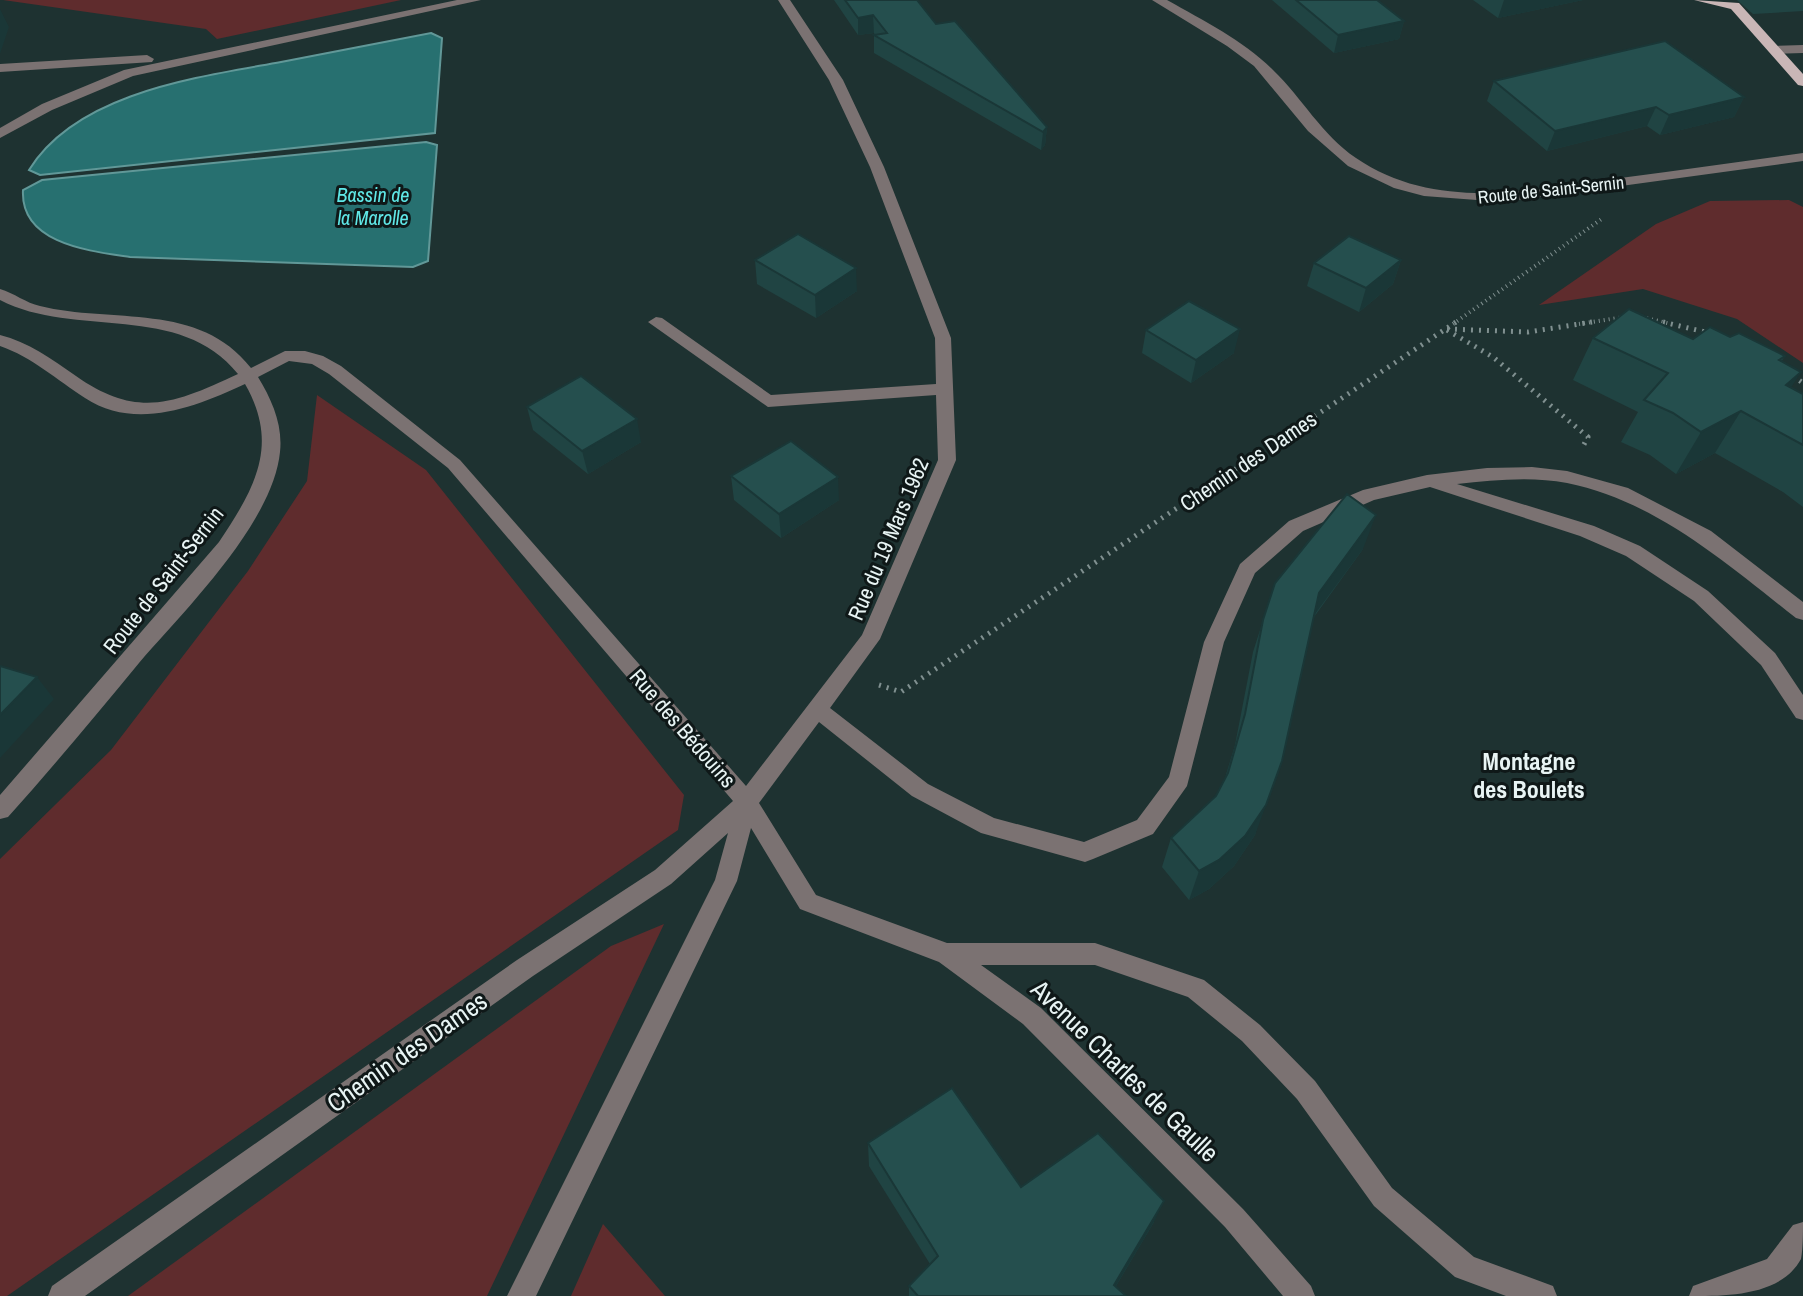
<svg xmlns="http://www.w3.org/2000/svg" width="1803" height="1296" viewBox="0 0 1803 1296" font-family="'Archivo Narrow',sans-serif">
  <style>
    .green { fill: #5f2c2d }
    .water { fill: #277070; stroke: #619898; stroke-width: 2 }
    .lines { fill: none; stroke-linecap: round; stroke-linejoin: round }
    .path-far1 { stroke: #809090; stroke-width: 4; stroke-dasharray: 1 4; stroke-linecap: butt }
    .path { stroke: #809090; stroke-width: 5; stroke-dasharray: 2 6; stroke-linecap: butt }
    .minor { fill: #7b7272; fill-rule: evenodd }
    .major { fill: #c9b6b6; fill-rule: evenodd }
    .wall { fill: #204443 }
    .shaded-wall { fill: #1a3737 }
    .building { fill: #254f4e; stroke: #1a3737; stroke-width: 2 }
    .labels { text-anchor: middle; stroke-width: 6; stroke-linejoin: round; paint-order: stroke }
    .far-street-label { font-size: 18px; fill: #e8f4f4; stroke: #0f1818 }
    .far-water-label { font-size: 20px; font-style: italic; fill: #60e9e8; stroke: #0f1818 }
    .street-label { font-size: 22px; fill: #e8f4f4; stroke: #0f1818 }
    .neighbourhood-label { font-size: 24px; font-weight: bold; fill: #e8f4f4; stroke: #0f1818 }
    .near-street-label { font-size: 26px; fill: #e8f4f4; stroke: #0f1818 }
  </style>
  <rect width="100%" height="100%" fill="#1e3231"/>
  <g class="green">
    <polygon points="3,0 401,0 217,39 206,29"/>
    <polygon points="1789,200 1803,207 1803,363 1737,319 1643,289 1539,305 1656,224 1710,201"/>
    <polygon points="317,395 426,470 684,795 678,830 7,1296 0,1296 0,859 111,750 248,571 307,481"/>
    <polygon points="664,924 487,1296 128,1296 611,946"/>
    <polygon points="603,1224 665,1296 571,1296"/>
  </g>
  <g class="water">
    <path d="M431 33 442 38 435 133 40 175 29 170C77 92 199 77 281 62 331 52 381 43 431 33Z"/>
    <path d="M426 142 437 145 428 261 413 267 130 257C90 251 20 244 23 190L42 180Z"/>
  </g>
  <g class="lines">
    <g class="path-far1">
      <polyline points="1642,317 1671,324"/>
      <polyline points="1453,324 1603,218"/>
      <polyline points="1579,324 1624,317"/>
    </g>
    <g class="path">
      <polyline points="1663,322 1709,333"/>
      <polyline points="1447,329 1528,332 1592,322"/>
      <polyline points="1447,330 1493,357 1588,437 1582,448"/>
      <polyline points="1793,376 1803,383"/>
      <polyline points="879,685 901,692 1456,322"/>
    </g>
    <g class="minor">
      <polygon points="457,0 481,0 133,76 52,110 0,138 0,128 42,104 124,70"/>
      <path d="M778 0H790L843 80 884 167 951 338 956 460 880 639 830 708 928 784 994 818 1084 842 1137 820 1169 777 1204 642 1240 564 1289 521 1363 490 1427 475 1487 468 1532 467 1567 471 1628 488 1711 531 1803 602V620L1796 618C1727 564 1656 501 1567 483 1531 476 1493 480 1457 484L1594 526 1640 546 1708 591 1775 653 1803 695V720L1796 718 1761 665 1694 601 1626 556 1580 536 1430 487 1374 500 1303 531 1255 573 1224 642 1187 786 1153 834 1093 859 1085 862 981 833 912 796 819 722 759 803 816 895 947 943H1095L1204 980 1260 1025 1315 1081 1392 1188 1474 1257 1553 1286 1557 1296H1506L1455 1277 1374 1206 1297 1099 1242 1041 1188 997 1095 965H981L1041 1008 1243 1209 1311 1286 1315 1296H1283L1225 1227 1023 1024 939 962 800 909 751 828 737 881 536 1296H507L715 880 728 833 671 884 533 976 85 1296H48L52 1286 517 960 655 870 733 801 448 468 329 374 312 364 289 361 258 377C272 400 283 425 280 452 273 523 184 611 139 663 96 715 53 767 8 817L0 819V795L219 542C255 488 280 445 245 384 196 407 135 431 85 398 57 380 32 357 0 346V335C28 342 52 359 76 376 137 419 174 404 238 374 180 301 75 339 0 300V289C14 293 26 303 40 306 112 324 199 301 251 368L285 351H305L323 356 341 366 460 460 746 786 862 635 938 460 936 395 768 407 648 322 656 317 662 318 771 395 936 384 935 338 870 167 829 80Z"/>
      <path d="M1152 0H1167C1204 21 1243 40 1273 70 1303 99 1321 134 1356 158 1438 214 1538 189 1628 177 1686 169 1745 161 1803 153V161L1503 202 1424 196 1394 188 1348 166 1308 131 1254 66 1227 46Z"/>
      <polygon points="1803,45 1803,53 1774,54 1768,50 1774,46"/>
      <polygon points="147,55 154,59 152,62 0,72 0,64"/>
      <path d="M1803 1222C1803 1232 1803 1249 1801 1259 1781 1296 1727 1296 1689 1296L1693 1286 1767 1259 1793 1225Z"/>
    </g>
    <polygon class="major" points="1694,0 1739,3 1803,74 1803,86 1798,85 1731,9"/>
  </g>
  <g class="wall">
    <polygon points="834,0 917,0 936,24 1047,127 1045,145 1041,150 874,53 874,35 875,35 874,33 858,35"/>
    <polygon points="1272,0 1377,0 1404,21 1399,39 1334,53"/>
    <polygon points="1473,0 1583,0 1498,18"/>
    <polygon points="1737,0 1803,0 1803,11 1753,14"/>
    <polygon points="1494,81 1744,97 1734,117 1660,135 1647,126 1547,151 1487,101"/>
    <polygon points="755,260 857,291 816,318 757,284"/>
    <polygon points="1401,260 1393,284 1359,312 1307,286 1314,263"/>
    <polygon points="1146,330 1234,353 1191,383 1142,353"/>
    <polygon points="1730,337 1785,356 1781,362 1791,387 1803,394 1803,507 1783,492 1715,453 1676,474 1650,455 1621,442 1638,412 1573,380 1593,338 1693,339"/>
    <polygon points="527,407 641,442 588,474 533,430"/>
    <polygon points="731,476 839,500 781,538 734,500"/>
    <polygon points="1363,549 1314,617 1255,835 1234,866 1209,889 1189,900 1162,867 1171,838 1216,796 1225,778 1235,745 1253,652 1275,583"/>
    <polygon points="868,1143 1021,1187 1154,1222 1116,1286 1126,1296 909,1296 909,1286 930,1264 869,1166"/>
  </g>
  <g class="shaded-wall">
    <polygon points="1504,0 1583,0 1498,18"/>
    <polygon points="0,9 9,27 0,54"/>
    <polygon points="873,15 874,33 858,35 858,18"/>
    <polygon points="1404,21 1399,39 1334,53 1338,35"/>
    <polygon points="1744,97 1734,117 1660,135 1669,115"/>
    <polygon points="1656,107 1647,126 1547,151 1555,131"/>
    <polygon points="1047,127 1045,145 1041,150 1043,132"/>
    <polygon points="1401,260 1393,284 1359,312 1366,288"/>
    <polygon points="856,268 857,291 816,318 815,295"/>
    <polygon points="1240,329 1234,353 1191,383 1196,360"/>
    <polygon points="1801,372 1774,414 1786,385"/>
    <polygon points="1741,411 1715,453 1676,474 1701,432"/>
    <polygon points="637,419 641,442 588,474 582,451"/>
    <polygon points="838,477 839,500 781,538 779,514"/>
    <polygon points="1376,515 1363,549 1307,625 1319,593"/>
    <polygon points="37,677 54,699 0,758 0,715"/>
    <polygon points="1266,805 1255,835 1234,866 1209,889 1189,900 1199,871"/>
    <polygon points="1164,1201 1154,1222 1110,1296 1114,1285"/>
  </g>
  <g class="building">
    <polygon points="845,0 917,0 936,24 955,21 1047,127 1043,132 874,35 887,33 873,15 858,18"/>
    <polygon points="1296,0 1377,0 1404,21 1338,35"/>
    <polygon points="1665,41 1744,97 1669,115 1656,107 1555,131 1494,81"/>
    <polygon points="798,234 856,268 815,295 755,260"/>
    <polygon points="1349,236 1401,260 1366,288 1314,263"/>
    <polygon points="1189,301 1240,329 1196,360 1146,330"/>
    <polygon points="1629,309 1693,339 1710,327 1730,337 1739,333 1785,356 1779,360 1801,372 1786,385 1803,394 1803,445 1741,411 1701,432 1673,413 1644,400 1668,373 1593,338"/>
    <polygon points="581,376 637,419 582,451 527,407"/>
    <polygon points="791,441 838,477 779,514 731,476"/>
    <polygon points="1347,494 1376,515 1319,593 1282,761 1266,805 1245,836 1219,860 1199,871 1171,838 1216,796 1228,773 1245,714 1263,620 1275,583"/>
    <polygon points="0,666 37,677 0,715"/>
    <polygon points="952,1088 1021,1187 1098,1133 1164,1201 1114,1285 1126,1296 918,1296 909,1286 938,1256 868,1143"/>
  </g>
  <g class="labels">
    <g class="far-street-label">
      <text transform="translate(1551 190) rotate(-6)" y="6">Route de Saint-Sernin</text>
    </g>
    <g class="far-water-label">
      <text x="373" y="202">Bassin de<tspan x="373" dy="23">la Marolle</tspan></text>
    </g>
    <g class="street-label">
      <text transform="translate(1248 461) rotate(-34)" y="8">Chemin des Dames</text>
      <text transform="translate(888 539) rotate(-67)" y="8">Rue du 19 Mars 1962</text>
      <text transform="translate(163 580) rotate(-52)" y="8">Route de Saint-Sernin</text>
      <text transform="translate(683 728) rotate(49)" y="8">Rue des Bédouins</text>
    </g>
    <g class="neighbourhood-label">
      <text x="1529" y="770">Montagne<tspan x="1529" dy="28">des Boulets</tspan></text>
    </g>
    <g class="near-street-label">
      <text transform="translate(407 1052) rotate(-35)" y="9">Chemin des Dames</text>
      <text transform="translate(1125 1071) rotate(44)" y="9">Avenue Charles de Gaulle</text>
    </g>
  </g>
</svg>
